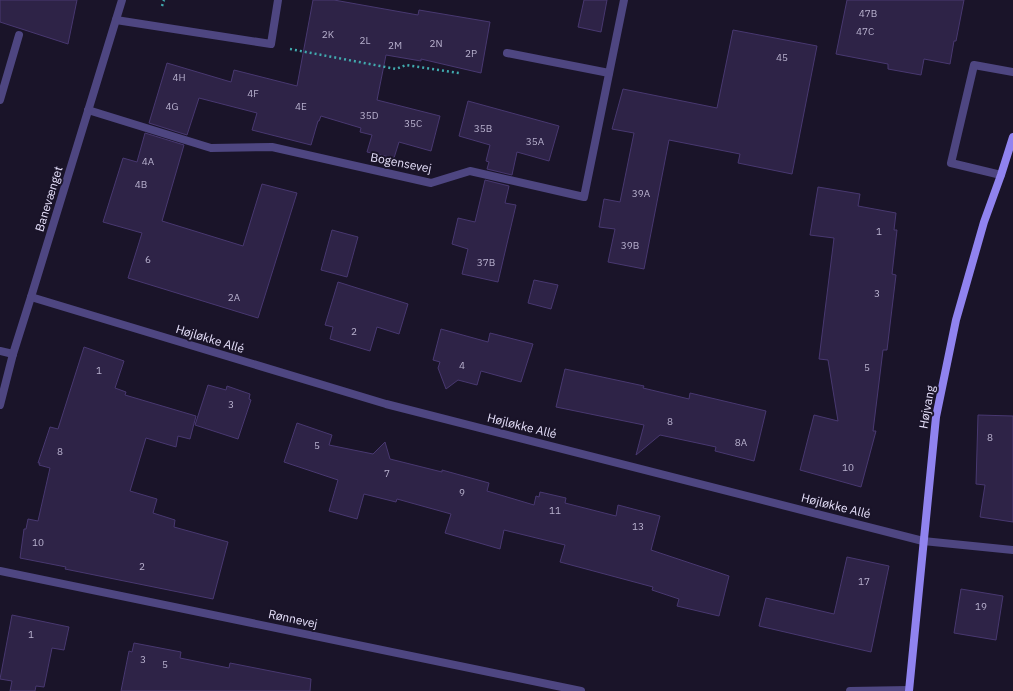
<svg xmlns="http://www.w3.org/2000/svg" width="1013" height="691" viewBox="0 0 1013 691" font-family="'IBM Plex Sans',sans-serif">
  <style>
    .building { fill: #2e2347; stroke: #483870 }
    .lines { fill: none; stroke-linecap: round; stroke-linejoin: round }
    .path { stroke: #41aaae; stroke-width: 2.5; stroke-dasharray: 2 3; stroke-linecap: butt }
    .lane { stroke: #4e4681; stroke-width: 8 }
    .street { stroke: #4e4681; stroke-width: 8 }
    .secondary { stroke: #9083ef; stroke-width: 8 }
    .labels { text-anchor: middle; stroke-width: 4; stroke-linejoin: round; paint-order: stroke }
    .number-label { font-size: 10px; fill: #b8b1ce }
    .street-label { font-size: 12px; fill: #e6e0fb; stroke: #1a1429 }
  </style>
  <rect width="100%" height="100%" fill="#1a1429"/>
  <g class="building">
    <polygon points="0,0 77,0 68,44 0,22"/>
    <polygon points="313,0 334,0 418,15 419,10 490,22 481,73 421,59 421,61 386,55 377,100 440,116 431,151 399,142 394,158 367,152 372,135 360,132 361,128 321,116 319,121 318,121 311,145 252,130 257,113 199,98 187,135 149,123 167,63 231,82 234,70 297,86"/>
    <polygon points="584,0 607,0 601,32 578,27"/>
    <polygon points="847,0 964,0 956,41 954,41 950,64 924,59 921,75 888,69 888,64 836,54"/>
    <polygon points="733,30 817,46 792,174 738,163 740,154 669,140 644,269 608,262 615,229 599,227 604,199 620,202 634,133 612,129 623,89 717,108"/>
    <polygon points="468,101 559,126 549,161 517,152 512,175 487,169 489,162 486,161 490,145 459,136"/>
    <polygon points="145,133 184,145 162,221 243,246 262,184 297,193 258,318 128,278 142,233 103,222 123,158 137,162"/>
    <polygon points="485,180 509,186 505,203 516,205 498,282 462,274 468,249 452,244 458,218 475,222"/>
    <polygon points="818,187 860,194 858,206 896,213 894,230 897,230 892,274 896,275 887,350 883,350 873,431 876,431 861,487 800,470 814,415 838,421 828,360 819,359 834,238 810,235"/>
    <polygon points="332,230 358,237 347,277 321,270"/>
    <polygon points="534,280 558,285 551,309 528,303"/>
    <polygon points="338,282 408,304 399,334 377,327 370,351 330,339 333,327 325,325"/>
    <polygon points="441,329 488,342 490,333 533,344 521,382 481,371 477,385 458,380 446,389 438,368 440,362 433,360"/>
    <polygon points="84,347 124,361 115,388 126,392 125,395 196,416 190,439 178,436 176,447 146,438 130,491 157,499 153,513 175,520 174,527 228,542 213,599 65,569 66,567 20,558 24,529 26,529 28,519 38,521 50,468 39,465 40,463 38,463 50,427 58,429"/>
    <polygon points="565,369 644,386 643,388 689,399 690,393 766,411 754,461 715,451 716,447 660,435 636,455 644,425 556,407"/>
    <polygon points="208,385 226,390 227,386 250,394 249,399 251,400 238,439 195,425"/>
    <polygon points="978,415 1013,416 1013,522 980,517 985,485 976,484"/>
    <polygon points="297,423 332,435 329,445 373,454 385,442 390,459 442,472 442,470 489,483 487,491 534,505 536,496 539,497 540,492 566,498 565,503 616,516 618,505 660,516 651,550 729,576 719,616 677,606 679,599 652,590 653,587 560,562 565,545 504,530 500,549 445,533 451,514 397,499 396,502 364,494 357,519 329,511 338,480 284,462"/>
    <polygon points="847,557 889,566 871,652 759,626 766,598 834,614"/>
    <polygon points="961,589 1003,596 996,640 954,633"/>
    <polygon points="12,615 69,627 64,650 52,648 44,687 36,686 35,691 10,691 12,681 0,679"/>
    <polygon points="134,643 181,652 180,658 229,668 230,663 311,679 310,691 121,691 129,651 132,652"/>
  </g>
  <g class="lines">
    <g class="path">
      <polyline points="162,6 164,0"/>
      <polyline points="290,49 396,69 406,65 459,73"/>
    </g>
    <g class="lane">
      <polyline points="116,20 271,44 278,0"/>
      <polyline points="507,53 609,73"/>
      <polyline points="1001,175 951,163 974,65 1013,72"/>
      <polyline points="0,351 13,354"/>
    </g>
    <g class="street">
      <polyline points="0,100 19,35"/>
      <polyline points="88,110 211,148 272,147 431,183 470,171 584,197 624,0"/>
      <polyline points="31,297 386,404 923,541 1013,550"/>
      <polyline points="0,405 13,354 31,297 122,0"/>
      <polyline points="0,571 581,691"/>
      <polyline points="850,691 909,690"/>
    </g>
    <polyline class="secondary" points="909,691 936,417 956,320 984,222 1001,175 1013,137"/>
  </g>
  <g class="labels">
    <g class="number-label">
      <text x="868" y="17">47B</text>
      <text x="865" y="35">47C</text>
      <text x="328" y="38">2K</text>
      <text x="365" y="44">2L</text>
      <text x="436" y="47">2N</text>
      <text x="395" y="49">2M</text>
      <text x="471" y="57">2P</text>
      <text x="782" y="61">45</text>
      <text x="179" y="81">4H</text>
      <text x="253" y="97">4F</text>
      <text x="172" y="110">4G</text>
      <text x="301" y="110">4E</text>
      <text x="369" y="119">35D</text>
      <text x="413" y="127">35C</text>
      <text x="483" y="132">35B</text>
      <text x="535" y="145">35A</text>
      <text x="148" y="165">4A</text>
      <text x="141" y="188">4B</text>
      <text x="641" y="197">39A</text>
      <text x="879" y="235">1</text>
      <text x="630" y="249">39B</text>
      <text x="148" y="263">6</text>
      <text x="486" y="266">37B</text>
      <text x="877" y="297">3</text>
      <text x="234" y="301">2A</text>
      <text x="354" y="335">2</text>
      <text x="462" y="369">4</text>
      <text x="867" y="371">5</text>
      <text x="99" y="374">1</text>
      <text x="231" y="408">3</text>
      <text x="670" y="425">8</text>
      <text x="990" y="441">8</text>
      <text x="741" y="446">8A</text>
      <text x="317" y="449">5</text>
      <text x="60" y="455">8</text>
      <text x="848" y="471">10</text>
      <text x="387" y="477">7</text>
      <text x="462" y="496">9</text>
      <text x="555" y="514">11</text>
      <text x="638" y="530">13</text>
      <text x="38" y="546">10</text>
      <text x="142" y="570">2</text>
      <text x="864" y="585">17</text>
      <text x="981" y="610">19</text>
      <text x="31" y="638">1</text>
      <text x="143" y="663">3</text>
      <text x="165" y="668">5</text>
    </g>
    <g class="street-label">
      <text transform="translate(401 163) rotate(11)" y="4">Bogensevej</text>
      <text transform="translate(49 199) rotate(-73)" y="4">Banevænget</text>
      <text transform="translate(210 339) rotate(17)" y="4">Højløkke Allé</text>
      <text transform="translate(927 407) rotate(-80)" y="4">Højvang</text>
      <text transform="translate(522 426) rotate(14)" y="4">Højløkke Allé</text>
      <text transform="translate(836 506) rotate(14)" y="4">Højløkke Allé</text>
      <text transform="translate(293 619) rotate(12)" y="4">Rønnevej</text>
    </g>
  </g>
</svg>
